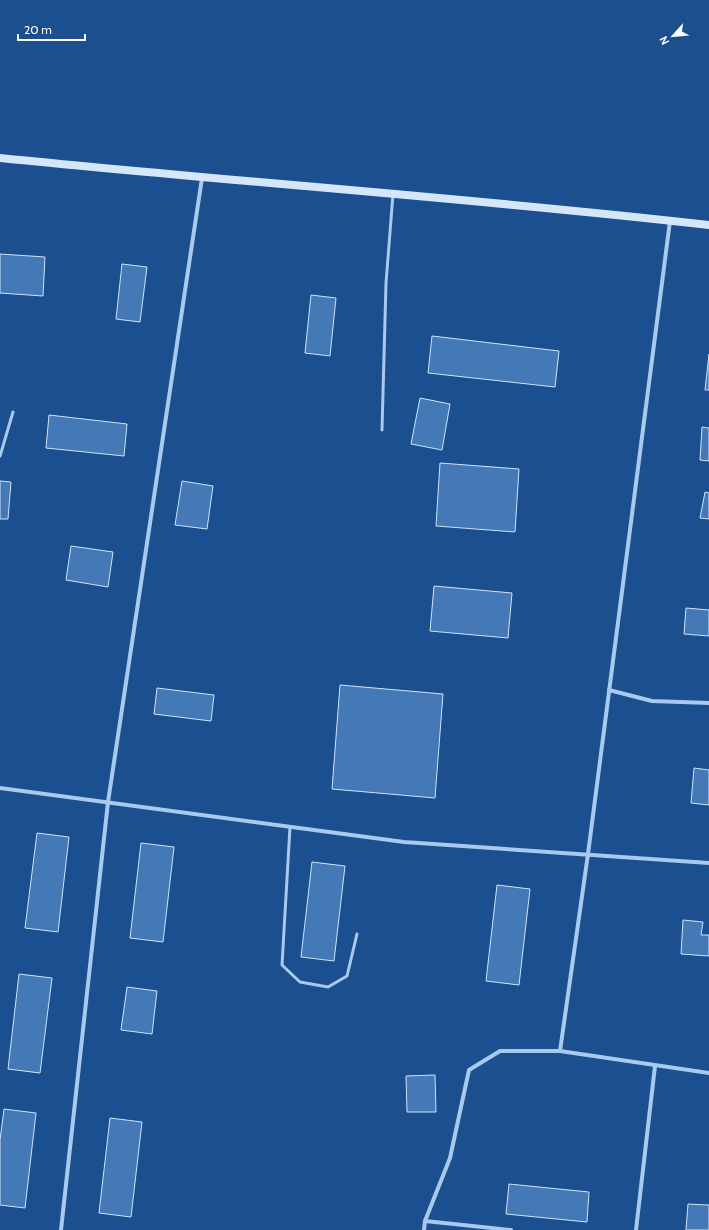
<svg xmlns="http://www.w3.org/2000/svg" width="709" height="1230" viewBox="0 0 709 1230" font-family="Cabin,sans-serif">
  <style>
    .building { fill: #4478b7; stroke: #cfe3fa }
    .lines { fill: none; stroke-linecap: round; stroke-linejoin: round }
    .lane { stroke: #a9c9ee; stroke-width: 3 }
    .street { stroke: #a9c9ee; stroke-width: 4 }
    .secondary { stroke: #d6e6fa; stroke-width: 8 }
  </style>
  <rect width="100%" height="100%" fill="#1b4f8f"/>
  <g class="building">
    <polygon points="0,254 45,257 43,296 0,293"/>
    <polygon points="122,264 147,267 140,322 116,319"/>
    <polygon points="311,295 336,298 330,356 305,353"/>
    <polygon points="432,336 559,351 555,387 428,373"/>
    <polygon points="709,354 709,390 705,390"/>
    <polygon points="420,398 450,404 442,450 411,444"/>
    <polygon points="49,415 127,424 124,456 46,448"/>
    <polygon points="702,427 709,428 709,461 700,460"/>
    <polygon points="440,463 519,469 515,532 436,526"/>
    <polygon points="0,481 11,482 8,519 0,519"/>
    <polygon points="182,481 213,486 207,529 175,525"/>
    <polygon points="705,492 709,493 709,519 700,518"/>
    <polygon points="71,546 113,552 108,587 66,580"/>
    <polygon points="434,586 512,593 508,638 430,631"/>
    <polygon points="686,608 709,610 709,636 684,634"/>
    <polygon points="340,685 443,694 435,798 332,789"/>
    <polygon points="157,688 214,695 211,721 154,714"/>
    <polygon points="694,768 709,770 709,805 691,803"/>
    <polygon points="37,833 69,837 58,932 25,928"/>
    <polygon points="141,843 174,847 163,942 130,938"/>
    <polygon points="312,862 345,866 334,961 301,957"/>
    <polygon points="497,885 530,889 519,985 486,981"/>
    <polygon points="683,920 703,922 701,935 709,935 709,956 681,954"/>
    <polygon points="19,974 52,978 40,1073 8,1069"/>
    <polygon points="127,987 157,991 152,1034 121,1030"/>
    <polygon points="435,1075 436,1112 407,1112 406,1076"/>
    <polygon points="4,1109 36,1113 25,1208 0,1205 0,1140"/>
    <polygon points="110,1118 142,1122 131,1217 99,1213"/>
    <polygon points="509,1184 589,1192 587,1222 506,1214"/>
    <polygon points="688,1204 709,1205 709,1230 686,1230"/>
  </g>
  <g class="lines">
    <g class="lane">
      <polyline points="382,430 386,283 393,194"/>
      <polyline points="0,456 13,412"/>
      <polyline points="290,827 282,965 300,982 328,987 347,976 357,934"/>
    </g>
    <g class="street">
      <polyline points="609,690 652,701 709,703"/>
      <polyline points="0,788 404,842 709,863"/>
      <polyline points="560,1051 588,854 670,221"/>
      <polyline points="425,1221 511,1230"/>
      <polyline points="61,1230 108,802 202,178"/>
      <polyline points="424,1230 425,1221 450,1158 469,1070 500,1051 560,1051 709,1073"/>
      <polyline points="636,1230 655,1066"/>
    </g>
    <path class="secondary" d="M0 158C236 182 473 198 709 225"/>
  </g>
  <g transform="translate(673 36) rotate(243)" stroke="#1b4f8f" stroke-width="3" paint-order="stroke">
  <path d="M0-3L7 15L0 10L-7 15Z" fill="#ffffff"/>
  <text y="-6" font-size="11" font-weight="bold" text-anchor="middle" fill="#ffffff">N</text>
  </g>
  <path d="M18 34v6h67v-6" fill="none" stroke="#ffffff" stroke-width="2"/>
  <text x="24" y="34" font-size="12" fill="#ffffff" stroke="#1b4f8f" stroke-width="3" paint-order="stroke">20 m</text>
</svg>
